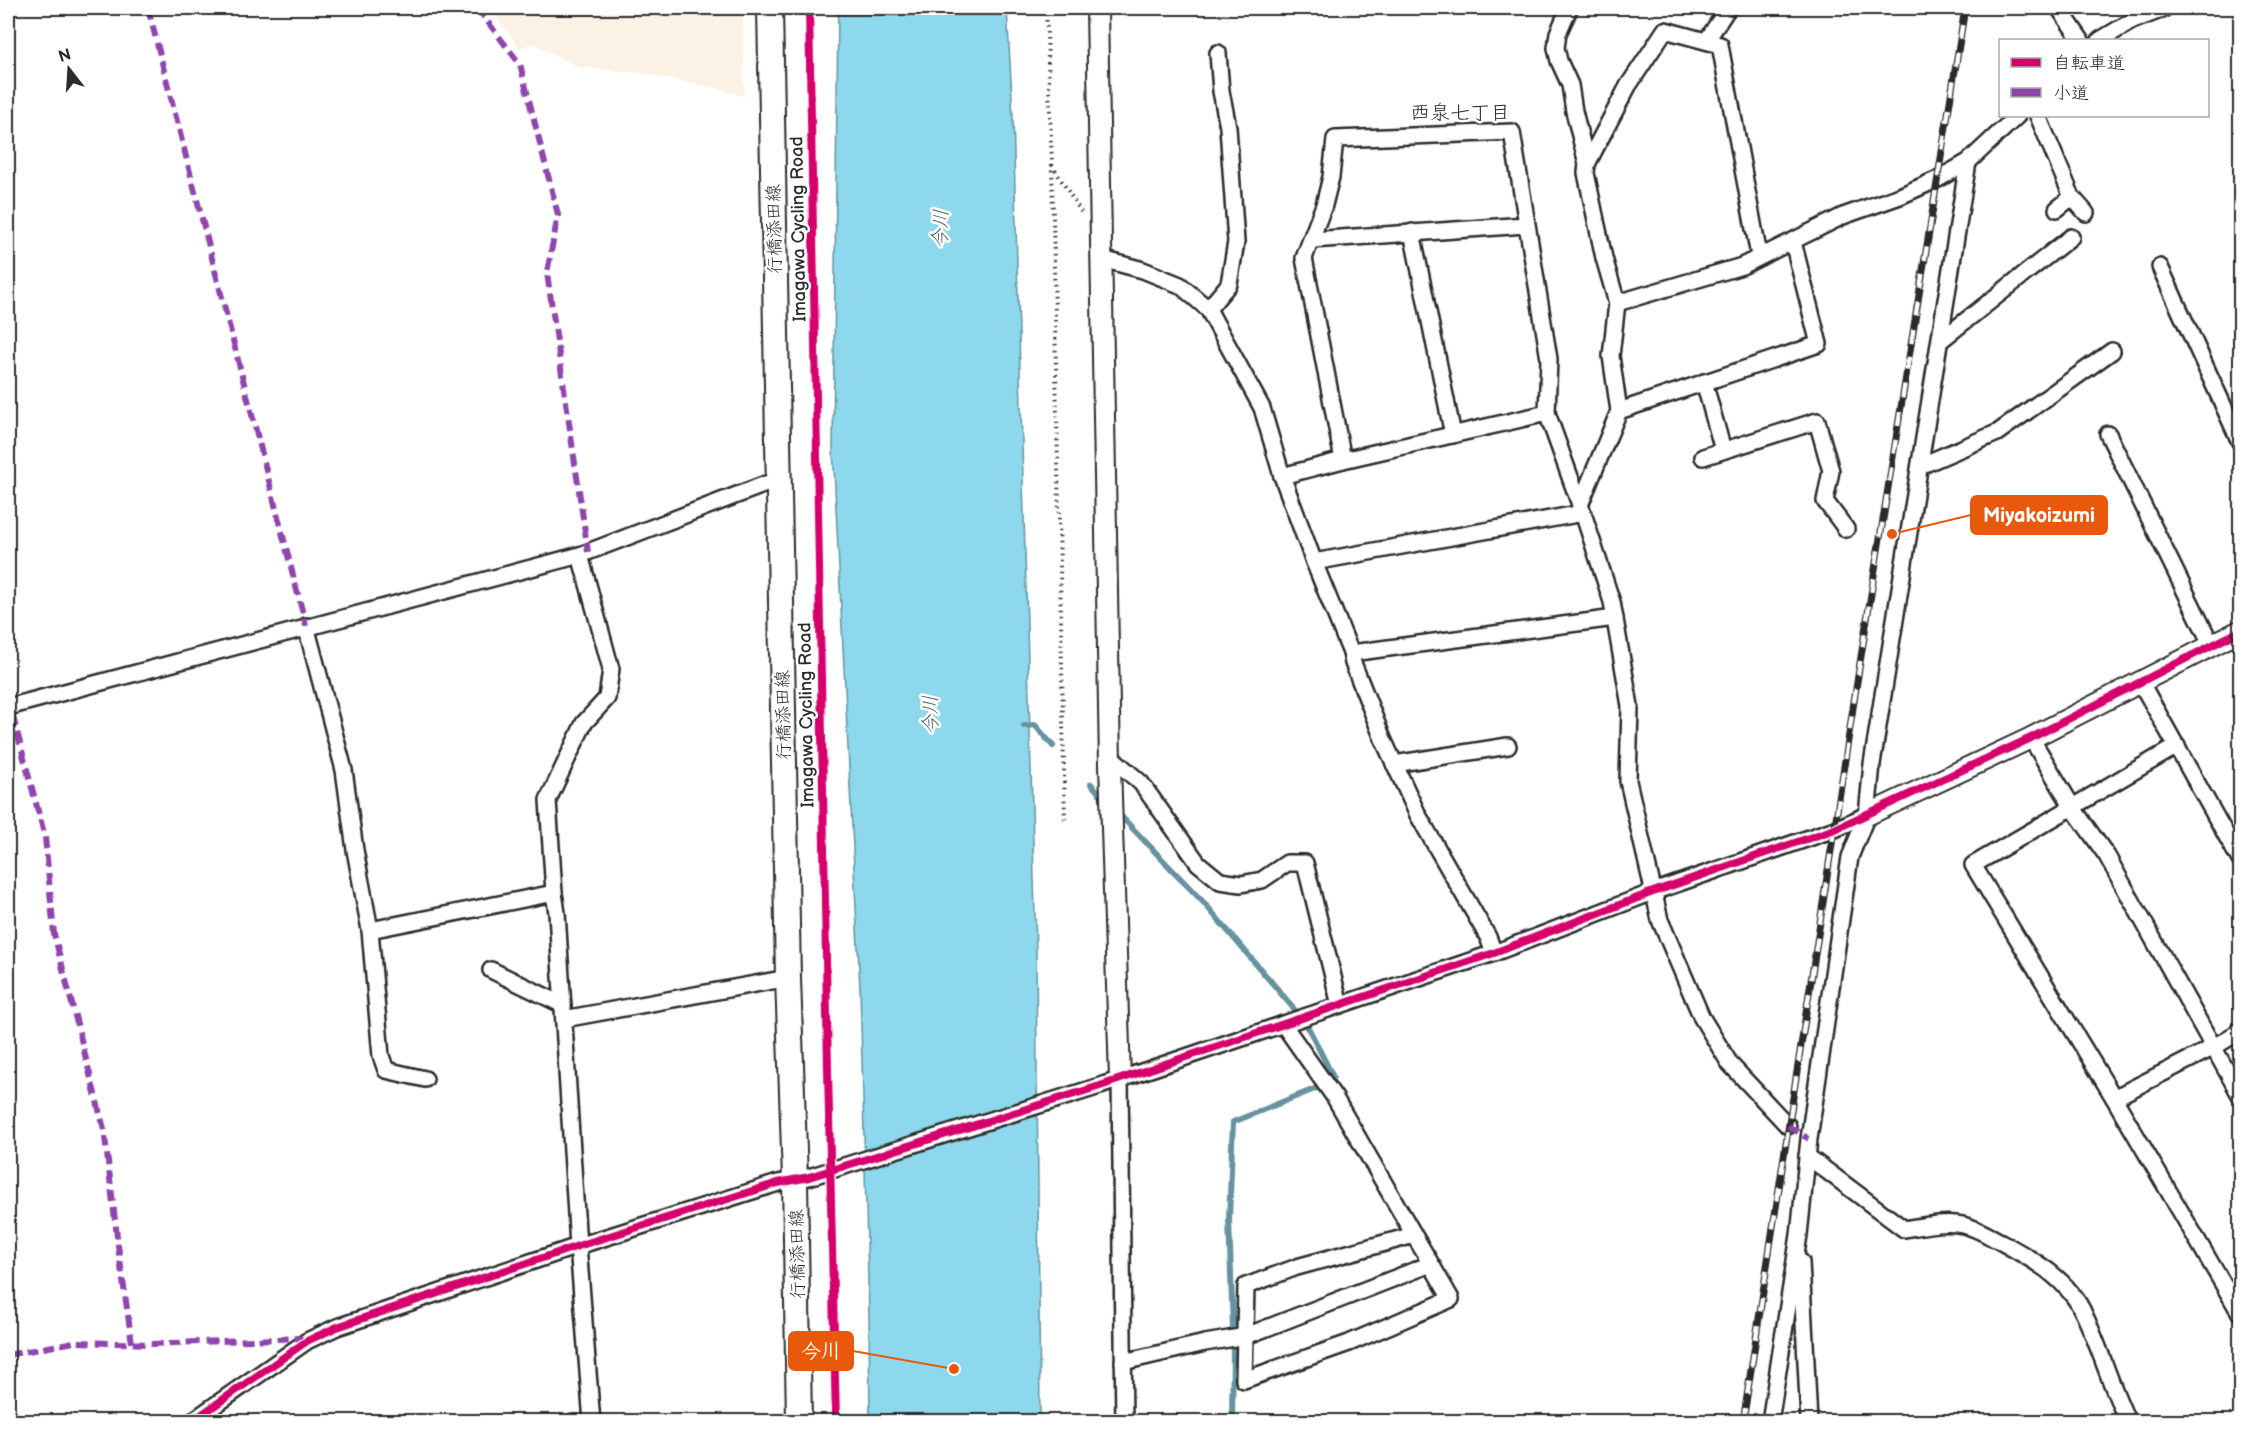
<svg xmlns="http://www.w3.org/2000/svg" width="2248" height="1429" viewBox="0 0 2248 1429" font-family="'Balsamiq Sans','Klee One',sans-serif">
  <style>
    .built { fill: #fbf1e4 }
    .water { fill: #8dd8ed; stroke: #66939f; stroke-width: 1.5 }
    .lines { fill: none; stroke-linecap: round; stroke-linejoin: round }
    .stream { stroke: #66939f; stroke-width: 6 }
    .minor-casing { stroke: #2b2b2b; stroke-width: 20 }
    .tertiary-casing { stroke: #2b2b2b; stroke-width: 24 }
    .primary-casing { stroke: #2b2b2b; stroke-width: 28 }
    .path { stroke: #2b2b2b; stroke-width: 4; stroke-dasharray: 1.5 4.5; stroke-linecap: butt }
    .minor { stroke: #fff; stroke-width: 15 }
    .tertiary { stroke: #fff; stroke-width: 20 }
    .primary { stroke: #fff; stroke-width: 24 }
    .rail-casing { stroke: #2b2b2b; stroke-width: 7 }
    .rail { stroke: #fff; stroke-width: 4.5; stroke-dasharray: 14; stroke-linecap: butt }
    .quiet { stroke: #8e44ad; stroke-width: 6; stroke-dasharray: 12 6; stroke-linecap: butt }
    .cycleway-casing { stroke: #fff; stroke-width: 11 }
    .cycleway { stroke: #d6006c; stroke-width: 8 }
    .labels { text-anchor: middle; stroke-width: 5; stroke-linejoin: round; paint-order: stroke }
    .street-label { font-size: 18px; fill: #2b2b2b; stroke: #fff }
    .neighbourhood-label { font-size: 20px; fill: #2b2b2b; stroke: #fff }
    .water-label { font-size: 20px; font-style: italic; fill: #485f65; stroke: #fff }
    .leader { fill: none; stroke: #e8590c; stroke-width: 2 }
    .callout-dot { fill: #e8590c; stroke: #fff; stroke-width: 2 }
    .callout { fill: #e8590c; stroke: #e8590c; stroke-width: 2 }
    .callout-label { font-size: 20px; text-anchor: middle; font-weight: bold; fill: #fff }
  </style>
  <rect width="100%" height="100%" fill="#fff"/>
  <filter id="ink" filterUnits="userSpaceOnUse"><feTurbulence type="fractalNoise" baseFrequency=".0167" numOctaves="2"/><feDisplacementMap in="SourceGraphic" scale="12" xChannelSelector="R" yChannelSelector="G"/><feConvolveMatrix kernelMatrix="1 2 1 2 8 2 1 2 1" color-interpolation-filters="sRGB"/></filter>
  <g filter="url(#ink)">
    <polygon class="built" points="490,8 743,8 744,96 713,87 639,73 578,67 533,43 520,48"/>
    <polygon class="water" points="838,8 1007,8 1013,117 1036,951 1040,1421 870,1421 869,1316 860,988 833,448"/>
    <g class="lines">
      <g class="stream">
        <polyline points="1566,33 1578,8"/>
        <polyline points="1024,726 1035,725 1053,746"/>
        <polyline points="1091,784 1105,799"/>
        <polyline points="1116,811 1205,904 1290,1004 1309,1029 1333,1077"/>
        <polyline points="1233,1330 1229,1219 1233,1122 1317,1088"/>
        <polyline points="1232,1422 1233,1349"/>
      </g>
      <defs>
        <g id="minor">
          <polyline points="1569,8 1558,33 1556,48 1559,61 1570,85 1574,111 1587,164 1586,173 1604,258 1617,303 1611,356 1619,411 1580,505"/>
          <polyline points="2059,8 2081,40"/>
          <polyline points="1707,40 1728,8"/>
          <polyline points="2100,40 2132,21 2166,8"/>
          <polyline points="2038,116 2072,197 2086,213"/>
          <polyline points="1587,164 1628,86 1665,30 1720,45 1759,256"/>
          <polyline points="2057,209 2072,197"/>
          <polyline points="1412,232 1453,435"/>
          <polyline points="1312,240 1526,225"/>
          <polyline points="1102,259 1143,270 1180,285 1208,309 1262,408 1282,476 1314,562 1351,653 1353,663 1383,739 1418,815 1488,937 1494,953"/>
          <polyline points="2160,267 2240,442"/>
          <polyline points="1617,303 1742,266 1843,216 1900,196 1938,179 1968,162 2017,116"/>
          <polyline points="1208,309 1229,284 1236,242 1228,127 1221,91 1218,53"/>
          <polyline points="1940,341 2071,237"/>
          <polyline points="1704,382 1723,450"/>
          <polyline points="1619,411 1819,344 1793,242"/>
          <polyline points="2108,434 2212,646"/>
          <polyline points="1703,457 1817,421 1831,471 1825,501 1846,529"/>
          <polyline points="1343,460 1304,258 1324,205 1331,177 1335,139 1512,132 1549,359 1547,413"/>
          <polyline points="1920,466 1997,433 2112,351"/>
          <polyline points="1282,476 1343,460 1547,413 1583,513 1612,602 1630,706 1628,781 1660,920 1702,1018 1730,1064 1788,1126"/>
          <polyline points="1314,562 1583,513"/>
          <polyline points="306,626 344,770 355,850 370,930 554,893 557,913 578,1246 592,1422"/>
          <polyline points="1351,653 1615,618"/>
          <polyline points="2141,683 2240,860"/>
          <polyline points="8,707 580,555 779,479"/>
          <polyline points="2031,738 2073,808 2107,856 2240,1095"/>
          <polyline points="2177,746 1973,865 2114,1098 2240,1313"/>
          <polyline points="1110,756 1141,783 1198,863 1220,881 1241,884 1262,880 1287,863 1305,863 1340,1005"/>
          <polyline points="1394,764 1508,746"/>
          <polyline points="554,893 548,800 584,723 607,698 611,669 580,555"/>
          <polyline points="370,930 381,1056 386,1070 425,1079"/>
          <polyline points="491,970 563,1005"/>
          <polyline points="564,1019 788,978"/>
          <polyline points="1283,1024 1335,1098 1414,1235"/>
          <polyline points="1120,1079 1124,1422"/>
          <polyline points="2114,1098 2214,1047 2240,1031"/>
          <path d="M1807 1156 1904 1229C1923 1226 1944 1221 1963 1225 1977 1228 1989 1236 2001 1242 2034 1260 2069 1279 2085 1316 2101 1350 2111 1387 2128 1422"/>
          <polyline points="1801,1262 1809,1422"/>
          <polyline points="1123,1362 1205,1343 1246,1336 1431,1264 1451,1299 1349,1343 1244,1380 1246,1286 1297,1267 1414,1235 1431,1264"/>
          <polyline points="191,1422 307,1341 337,1327 578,1246 778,1183 809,1177 1100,1086 1494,953 1653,892 1835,829 1867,815"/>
          <polyline points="1770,1422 1799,1235 1809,1139 1850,857 1867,815 1872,764 1968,162"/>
        </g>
        <g id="tertiary">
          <polyline points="1097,8 1110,765 1120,1079"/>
          <polyline points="1867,815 2031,738 2240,631"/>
        </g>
        <polyline id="primary" points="770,8 788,978 795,1179 799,1422"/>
      </defs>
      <use href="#minor" class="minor-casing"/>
      <use href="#tertiary" class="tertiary-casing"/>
      <use href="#primary" class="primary-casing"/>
      <g class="path">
        <polyline points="1046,8 1052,164 1065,822"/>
        <polyline points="1052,165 1081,212"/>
      </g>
      <use href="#minor" class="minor"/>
      <use href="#tertiary" class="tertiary"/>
      <use href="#primary" class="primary"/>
      <defs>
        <polyline id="rail" points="1743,1422 1859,669 1965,8"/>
      </defs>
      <use href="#rail" class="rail-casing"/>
      <use href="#rail" class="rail"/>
      <g class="quiet">
        <polyline points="148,8 306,626"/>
        <polyline points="477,8 520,64 558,215 547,273 588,552"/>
        <polyline points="8,698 45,837 54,934 104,1129 119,1253 132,1343"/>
        <polyline points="1788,1126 1809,1139"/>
        <polyline points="8,1355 74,1342 153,1344 298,1338 307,1341"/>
      </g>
      <defs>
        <g id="cycleway">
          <polyline points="809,8 828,1070 836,1422"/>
          <polyline points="191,1422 307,1341 337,1327 578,1246 778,1183 809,1177 1100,1086 1494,953 1653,892 1835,829 2031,738 2240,631"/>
        </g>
      </defs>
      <use href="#cycleway" class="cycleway-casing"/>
      <use href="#cycleway" class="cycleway"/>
    </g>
  </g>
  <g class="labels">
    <g class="street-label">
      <text transform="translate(774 229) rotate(-91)" y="6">行橋添田線</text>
      <text transform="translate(798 229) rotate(-91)" y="6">Imagawa Cycling Road</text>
      <text transform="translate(783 715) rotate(-91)" y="6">行橋添田線</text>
      <text transform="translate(806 715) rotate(-91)" y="6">Imagawa Cycling Road</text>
      <text transform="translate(797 1254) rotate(-91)" y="6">行橋添田線</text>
    </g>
    <g class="neighbourhood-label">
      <text x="1460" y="119">西泉七丁目</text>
    </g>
    <g class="water-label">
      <text transform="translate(940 229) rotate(-88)" y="7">今川</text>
      <text transform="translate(930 715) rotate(-91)" y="7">今川</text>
    </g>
  </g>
  <path class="leader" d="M1892 534L1971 515M954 1369L853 1351"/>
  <g class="callout-dot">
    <circle cx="1892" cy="534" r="6"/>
    <circle cx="954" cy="1369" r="6"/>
  </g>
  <g class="callout">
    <rect x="1971" y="496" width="136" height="38" rx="6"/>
    <rect x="789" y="1332" width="64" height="38" rx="6"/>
  </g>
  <g class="callout-label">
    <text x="2039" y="522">Miyakoizumi</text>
    <text x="821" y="1358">今川</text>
  </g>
  <rect width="2248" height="1429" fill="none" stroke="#fff" stroke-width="30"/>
  <rect x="15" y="15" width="2218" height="1399" fill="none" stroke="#2b2b2b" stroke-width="2" filter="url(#ink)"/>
  <rect x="1999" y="39" width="210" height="78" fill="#ffffff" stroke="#aaaaaa" stroke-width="1.5"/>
  <rect x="2011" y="58" width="30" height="9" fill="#d6006c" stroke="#aaaaaa" stroke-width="1.5"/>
  <text x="2053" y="69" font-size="18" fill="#2b2b2b">自転車道</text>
  <rect x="2011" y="88" width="30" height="9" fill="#8e44ad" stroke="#aaaaaa" stroke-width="1.5"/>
  <text x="2053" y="99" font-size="18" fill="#2b2b2b">小道</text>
  <g transform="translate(69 69) rotate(343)" stroke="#ffffff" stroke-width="4.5" paint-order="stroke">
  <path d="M0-4.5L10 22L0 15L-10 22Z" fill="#2b2b2b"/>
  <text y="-9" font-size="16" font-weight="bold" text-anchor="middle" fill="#2b2b2b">N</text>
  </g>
</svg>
